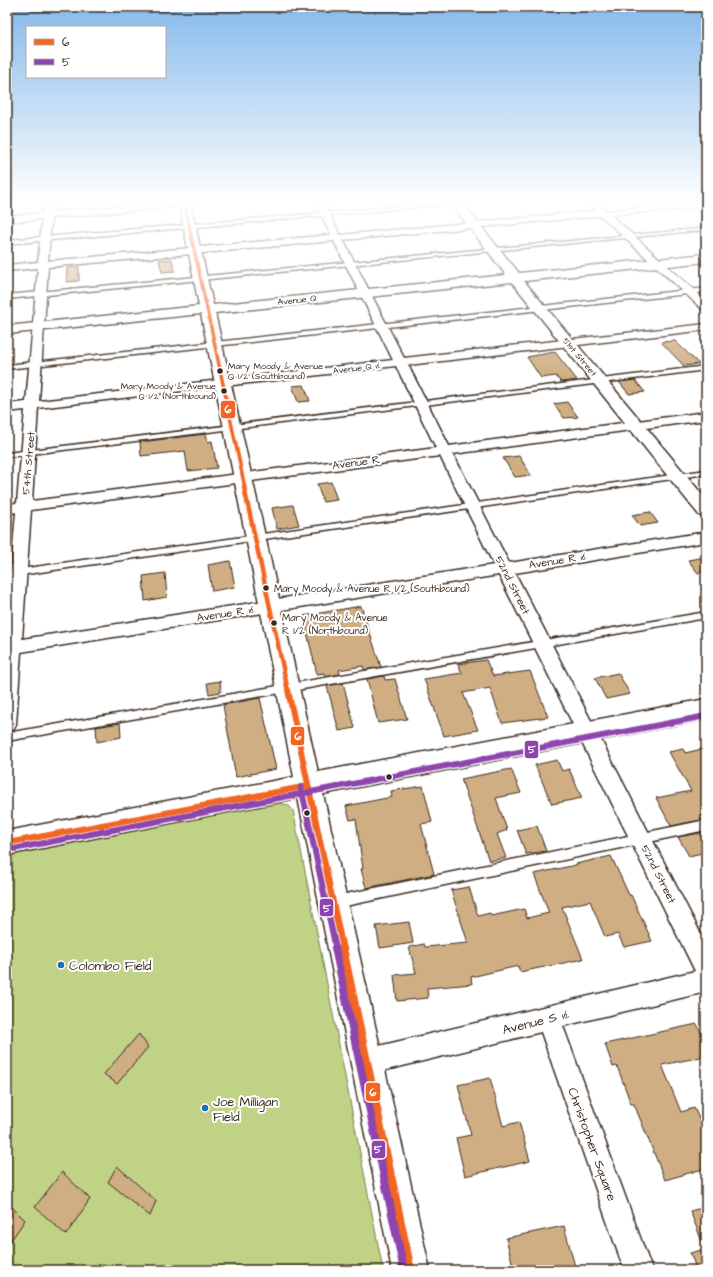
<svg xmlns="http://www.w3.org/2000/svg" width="713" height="1277" viewBox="0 0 713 1277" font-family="'Architects Daughter',sans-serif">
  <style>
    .green { fill: #c0d286; stroke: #7e7e52 }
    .building { fill: #d0ae83; stroke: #3b2a1e }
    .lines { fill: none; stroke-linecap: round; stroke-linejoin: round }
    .lane-casing { stroke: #3b2a1e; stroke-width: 3 }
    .street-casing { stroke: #3b2a1e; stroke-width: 3 }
    .secondary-casing { stroke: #3b2a1e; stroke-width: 3 }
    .lane { fill: #fff; fill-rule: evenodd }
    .street { fill: #fff; fill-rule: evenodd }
    .secondary { fill: #fff; fill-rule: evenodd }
    .bus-1-far4-casing { stroke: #fff; stroke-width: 4.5 }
    .bus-1-far3-casing { stroke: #fff; stroke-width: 5.5 }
    .bus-1-far2-casing { stroke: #fff; stroke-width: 8 }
    .bus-1-far1-casing { stroke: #fff; stroke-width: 9 }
    .bus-1-casing { stroke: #fff; stroke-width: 10 }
    .bus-2-far1-casing { stroke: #fff; stroke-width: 9 }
    .bus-2-casing { stroke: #fff; stroke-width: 10 }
    .bus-1-far4 { stroke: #f26522; stroke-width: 3 }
    .bus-1-far3 { stroke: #f26522; stroke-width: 3.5 }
    .bus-1-far2 { stroke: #f26522; stroke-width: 4.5 }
    .bus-1-far1 { stroke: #f26522; stroke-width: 6 }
    .bus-1 { stroke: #f26522; stroke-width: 8 }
    .bus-2-far1 { stroke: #8e44ad; stroke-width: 6 }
    .bus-2 { stroke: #8e44ad; stroke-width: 8 }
    .bus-dot { fill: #3b2a1e; stroke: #fff; stroke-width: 1.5 }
    .poi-dot { fill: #1f6fb2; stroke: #fff; stroke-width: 1.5 }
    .labels { text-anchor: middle; stroke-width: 4; stroke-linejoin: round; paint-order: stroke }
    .far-street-label { font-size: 9px; fill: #3b2a1e; stroke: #fff }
    .far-bus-label { font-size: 9px; fill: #3b2a1e; stroke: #fff; text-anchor: start }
    .bus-label { font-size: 10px; fill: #3b2a1e; stroke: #fff; text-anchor: start }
    .street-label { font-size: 11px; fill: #3b2a1e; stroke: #fff }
    .near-poi-label { font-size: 13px; fill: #3b2a1e; stroke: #fff; text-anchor: start }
    .near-street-label { font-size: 13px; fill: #3b2a1e; stroke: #fff }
    .line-badge { stroke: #fff; stroke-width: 1.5 }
    .badge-label { font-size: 11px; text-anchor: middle; font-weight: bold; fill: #fff }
  </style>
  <rect width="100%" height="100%" fill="#fff"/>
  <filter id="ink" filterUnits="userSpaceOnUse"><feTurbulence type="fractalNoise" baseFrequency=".025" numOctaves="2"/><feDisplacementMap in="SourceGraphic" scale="8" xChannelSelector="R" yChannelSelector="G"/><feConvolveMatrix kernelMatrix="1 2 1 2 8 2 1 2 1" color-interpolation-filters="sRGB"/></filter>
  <g filter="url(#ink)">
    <polygon class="green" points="280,803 288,805 293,810 383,1270 7,1270 7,855"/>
    <g class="building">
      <polygon points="172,259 175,271 162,272 159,260"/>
      <polygon points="79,267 79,281 66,282 67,268"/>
      <polygon points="675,341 699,364 684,366 661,342"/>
      <polygon points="555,352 577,380 561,382 556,376 541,378 527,357"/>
      <polygon points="635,380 645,392 629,394 619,382"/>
      <polygon points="304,385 310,401 298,402 292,386"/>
      <polygon points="567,402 578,417 564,418 554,404"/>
      <polygon points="206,434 208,442 212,441 217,468 188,471 185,451 141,456 140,442"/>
      <polygon points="519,456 531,475 515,477 503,458"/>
      <polygon points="331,482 337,500 323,502 317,484"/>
      <polygon points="293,505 299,525 277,529 272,508"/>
      <polygon points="650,512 658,523 640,526 632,515"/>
      <polygon points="706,557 706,571 698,573 688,560"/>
      <polygon points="230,561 235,587 212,591 208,565"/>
      <polygon points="165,573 167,597 145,601 143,576"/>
      <polygon points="361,606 381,667 364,670 363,666 339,670 340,674 325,677 324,673 317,674 303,616"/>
      <polygon points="486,660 493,676 530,671 548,717 502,723 490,688 463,693 478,730 444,736 424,679 462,673 458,664"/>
      <polygon points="618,673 630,694 606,699 595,678"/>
      <polygon points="384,676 385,680 395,679 407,719 378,723 367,679"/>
      <polygon points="220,681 221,692 209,694 207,683"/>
      <polygon points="343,683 355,728 339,731 327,686"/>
      <polygon points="260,698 276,769 236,777 223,705"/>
      <polygon points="120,723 121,737 97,742 96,727"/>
      <polygon points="683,749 685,753 702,749 706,756 706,819 671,826 656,798 691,791 669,752"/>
      <polygon points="557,760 562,771 569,769 582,798 552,804 535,765"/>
      <polygon points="511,769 521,793 496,798 507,830 497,834 506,858 489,861 461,779"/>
      <polygon points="423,786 432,822 421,824 434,874 366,888 361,869 363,869 356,819 350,820 346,806 392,797 391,791"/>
      <polygon points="537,826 546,851 526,854 517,830"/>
      <polygon points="706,832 706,852 689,856 678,837"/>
      <polygon points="611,856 629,895 631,895 652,941 624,947 618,934 605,937 590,901 562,907 583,959 520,972 518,966 471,977 472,984 427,988 428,998 397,1001 394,975 416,973 409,947 424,944 425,947 468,943 451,890 469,887 478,916 490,913 491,916 524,909 527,918 549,913 534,874 576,865 576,864"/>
      <polygon points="409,922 413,943 380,948 376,926"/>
      <polygon points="697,1024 706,1043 706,1056 662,1065 681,1112 694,1108 706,1133 706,1168 665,1180 634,1104 631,1104 617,1066 613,1067 605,1044"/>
      <polygon points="139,1034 148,1047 117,1084 104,1074"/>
      <polygon points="490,1078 503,1126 519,1122 530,1161 465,1176 456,1138 471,1135 458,1085"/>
      <polygon points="117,1166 156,1201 150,1216 108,1182"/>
      <polygon points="62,1172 90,1199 66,1235 35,1207"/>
      <polygon points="7,1202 25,1220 7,1246"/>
      <polygon points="706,1207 706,1270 697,1270 690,1253 705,1249 690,1211"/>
      <polygon points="564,1226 576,1270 514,1270 506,1238"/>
    </g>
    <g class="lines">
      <defs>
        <g id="lane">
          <polygon points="450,202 465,202 463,203 7,244 7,240"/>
          <polygon points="706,228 706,230 7,299 7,295"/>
          <polygon points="706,288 706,292 7,369 7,365"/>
          <polygon points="706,366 706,370 7,457 7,453"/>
          <polygon points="706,470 706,474 7,577 7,571"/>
          <polygon points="706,612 706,618 7,741 7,733"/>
          <polygon points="706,820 706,830 336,908 332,906 330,902 332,898 336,896"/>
        </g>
        <path id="street" d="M44 202H52V212L169 202 189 203 185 206 51 218 48 261 331 235 315 202H323L340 235 596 211 587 202H596L606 211 706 202V207L611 215 706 301V310L702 309 601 216 343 240 404 358 706 324V330L408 365 449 446 706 412V420L453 454 509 563 706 532V542L515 573 706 944V992L563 1026 652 1270H624L541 1032 366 1075 357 1071 353 1062 357 1053 366 1049 695 971 499 575 21 652 16 724 14 729 7 732V618L16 512 7 514V504L17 503 25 410 7 412V404L26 402 38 268 7 271V265L38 262 42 219 7 222V216L43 213ZM334 241 393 360 39 401 48 267ZM396 366 436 448 32 501 38 408ZM440 456 494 565 22 639 31 510Z"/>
        <polygon id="secondary" points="179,202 190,202 213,305 506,275 450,202 461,202 519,273 706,254 706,262 524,281 706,499 706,517 699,515 512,282 215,313 318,772 706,699 706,719 323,794 430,1270 392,1270 298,798 7,855 7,831 294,777 201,314 7,334 7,326 199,306"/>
      </defs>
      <use href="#lane" class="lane-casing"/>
      <use href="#street" class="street-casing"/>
      <use href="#secondary" class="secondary-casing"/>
      <use href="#lane" class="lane"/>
      <use href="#street" class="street"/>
      <use href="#secondary" class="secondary"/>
      <defs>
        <polyline id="bus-1-far4" points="184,202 211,328"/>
        <polyline id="bus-1-far3" points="211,327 245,488"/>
        <polyline id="bus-1-far2" points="244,487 288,691"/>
        <g id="bus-1-far1">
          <polyline points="288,690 343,949"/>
          <polyline points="7,843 308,786"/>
        </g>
        <polyline id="bus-1" points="343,948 411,1270"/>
        <g id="bus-2-far1">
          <polyline points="301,787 336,949"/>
          <polyline points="8,850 706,716"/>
        </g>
        <polyline id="bus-2" points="335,948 404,1270"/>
      </defs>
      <use href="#bus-1-far4" class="bus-1-far4-casing"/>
      <use href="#bus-1-far3" class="bus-1-far3-casing"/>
      <use href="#bus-1-far2" class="bus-1-far2-casing"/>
      <use href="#bus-1-far1" class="bus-1-far1-casing"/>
      <use href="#bus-1" class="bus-1-casing"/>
      <use href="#bus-2-far1" class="bus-2-far1-casing"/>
      <use href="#bus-2" class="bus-2-casing"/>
      <use href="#bus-1-far4" class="bus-1-far4"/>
      <use href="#bus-1-far3" class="bus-1-far3"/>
      <use href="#bus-1-far2" class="bus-1-far2"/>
      <use href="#bus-1-far1" class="bus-1-far1"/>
      <use href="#bus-1" class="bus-1"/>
      <use href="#bus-2-far1" class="bus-2-far1"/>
      <use href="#bus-2" class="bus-2"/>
    </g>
  </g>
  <linearGradient id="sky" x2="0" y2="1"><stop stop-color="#85b9ea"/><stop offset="0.53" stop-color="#fff"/><stop offset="1" stop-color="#fff" stop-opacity="0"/></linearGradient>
  <rect width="713" height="381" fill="url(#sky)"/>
  <g class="bus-dot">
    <circle cx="220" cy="371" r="3.5"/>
    <circle cx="224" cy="391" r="3.5"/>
    <circle cx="266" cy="588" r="3.5"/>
    <circle cx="274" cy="623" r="3.5"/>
    <circle cx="389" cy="777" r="3.5"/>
    <circle cx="307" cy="813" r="3.5"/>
  </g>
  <g class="poi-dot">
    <circle cx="61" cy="965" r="4"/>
    <circle cx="205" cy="1108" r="4"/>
  </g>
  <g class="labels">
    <g class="far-street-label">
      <text transform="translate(297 300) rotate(-6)" y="3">Avenue Q</text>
      <text transform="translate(580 357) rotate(50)" y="3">51st Street</text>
      <text transform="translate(357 368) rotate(-7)" y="3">Avenue Q ½</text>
    </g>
    <g class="far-bus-label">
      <text x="228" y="369">Mary Moody &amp; Avenue<tspan x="228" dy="10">Q 1/2 (Southbound)</tspan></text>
      <text x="216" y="389" text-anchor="end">Mary Moody &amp; Avenue<tspan x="216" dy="10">Q 1/2 (Northbound)</tspan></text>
    </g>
    <g class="bus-label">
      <text x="274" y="592">Mary Moody &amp; Avenue R 1/2 (Southbound)</text>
      <text x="282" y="621">Mary Moody &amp; Avenue<tspan x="282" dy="13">R 1/2 (Northbound)</tspan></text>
    </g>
    <g class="street-label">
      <text transform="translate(356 462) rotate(-8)" y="4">Avenue R</text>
      <text transform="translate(28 463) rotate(-85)" y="4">54th Street</text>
      <text transform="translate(558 560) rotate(-9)" y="4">Avenue R ½</text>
      <text transform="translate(513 585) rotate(63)" y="4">52nd Street</text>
      <text transform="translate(226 613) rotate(-9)" y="4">Avenue R ½</text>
      <text transform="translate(659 874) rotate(63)" y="4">52nd Street</text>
    </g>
    <g class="near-poi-label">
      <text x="69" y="970">Colombo Field</text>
      <text x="213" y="1106">Joe Milligan<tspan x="213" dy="15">Field</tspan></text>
    </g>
    <g class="near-street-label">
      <text transform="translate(536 1021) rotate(-14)" y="5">Avenue S ½</text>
      <text transform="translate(593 1144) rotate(70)" y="5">Christopher Square</text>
    </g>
  </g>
  <g class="line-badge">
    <rect x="220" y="400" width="16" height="19" rx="4" fill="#f26522"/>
    <rect x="290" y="726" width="15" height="20" rx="4" fill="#f26522"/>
    <rect x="524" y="740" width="15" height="19" rx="4" fill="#8e44ad"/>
    <rect x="319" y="898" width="15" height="19" rx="4" fill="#8e44ad"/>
    <rect x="365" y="1082" width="16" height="20" rx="4" fill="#f26522"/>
    <rect x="371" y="1140" width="15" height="19" rx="4" fill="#8e44ad"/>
  </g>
  <g class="badge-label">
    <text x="228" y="413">6</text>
    <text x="298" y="740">6</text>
    <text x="532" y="753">5</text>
    <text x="327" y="912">5</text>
    <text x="373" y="1096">6</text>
    <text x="378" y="1153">5</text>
  </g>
  <rect width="713" height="1277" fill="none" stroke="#fff" stroke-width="24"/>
  <rect x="12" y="12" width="689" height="1253" fill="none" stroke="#3b2a1e" stroke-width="1.5" filter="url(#ink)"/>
  <rect x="26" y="26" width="140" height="52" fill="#ffffff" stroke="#b1aaa5"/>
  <rect x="34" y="39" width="20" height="6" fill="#f26522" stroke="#b1aaa5"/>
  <text x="62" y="46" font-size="12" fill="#3b2a1e">6</text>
  <rect x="34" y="59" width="20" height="6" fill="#8e44ad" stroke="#b1aaa5"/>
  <text x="62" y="66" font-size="12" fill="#3b2a1e">5</text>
</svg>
